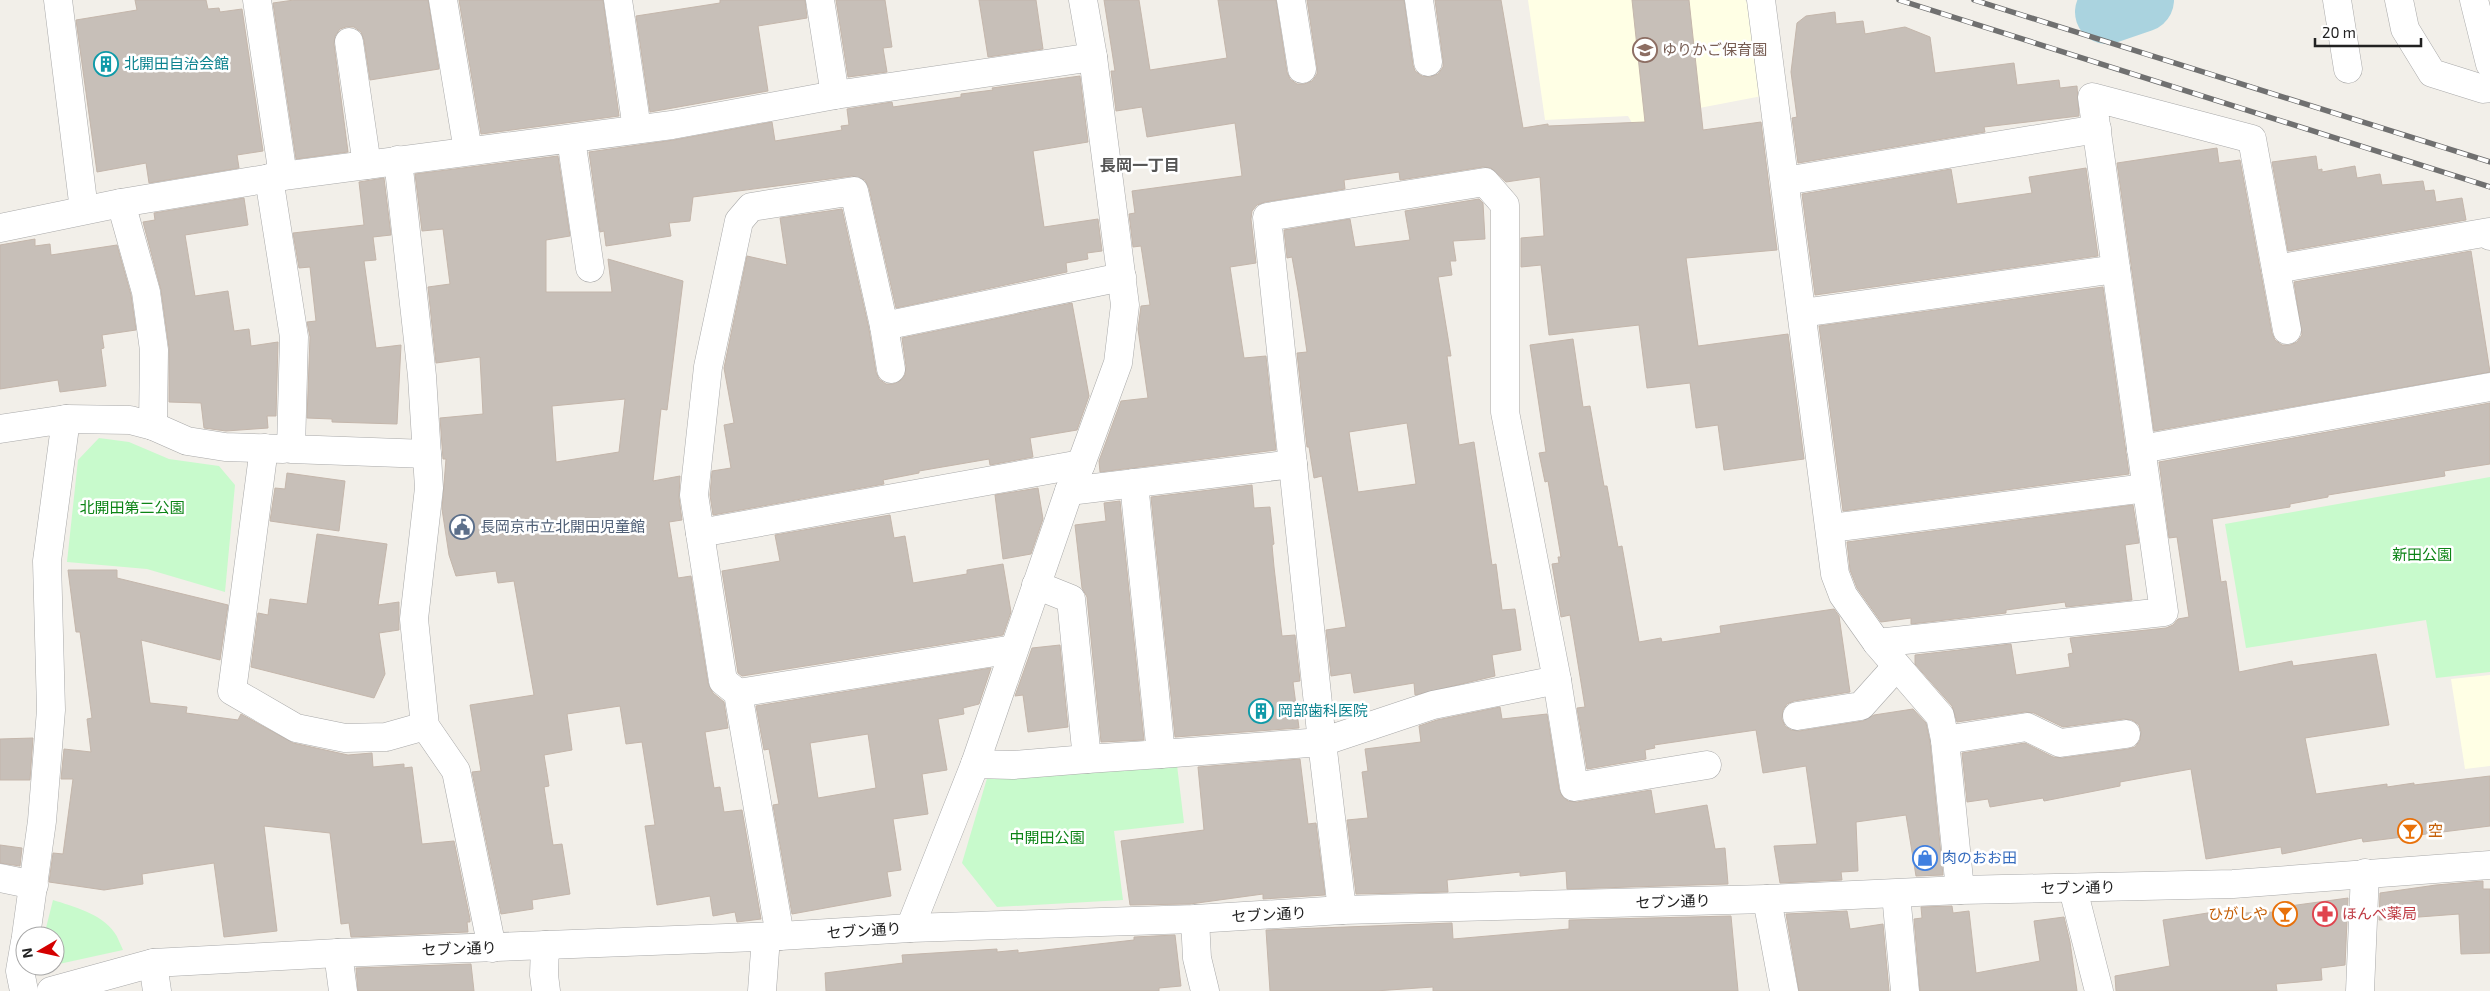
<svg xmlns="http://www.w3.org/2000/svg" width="2490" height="991" viewBox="0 0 2490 991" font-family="'Exo 2','Noto Sans JP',sans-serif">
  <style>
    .education { fill: #ffffe5 }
    .park { fill: #c8facc }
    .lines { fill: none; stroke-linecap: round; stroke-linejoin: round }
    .river { stroke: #aad3df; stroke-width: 64 }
    .building { fill: #c7bfb8; stroke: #c4b6ab; fill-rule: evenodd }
    .minor-casing { stroke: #a9a9a9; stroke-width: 29 }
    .minor { stroke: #fff; stroke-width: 28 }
    .rail-casing { stroke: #707070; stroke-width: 5.5 }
    .rail { stroke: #fff; stroke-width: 4; stroke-dasharray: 11; stroke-linecap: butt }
    .labels { text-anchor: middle; stroke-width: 5; stroke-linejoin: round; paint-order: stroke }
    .education-label { font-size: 15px; fill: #785e54; stroke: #fff; text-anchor: start }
    .culture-label { font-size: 15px; fill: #0d838f; stroke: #fff; text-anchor: start }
    .park-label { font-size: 15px; fill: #0c8416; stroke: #fff }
    .service-label { font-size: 15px; fill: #4e5e75; stroke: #fff; text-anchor: start }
    .food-label { font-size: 15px; fill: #c56008; stroke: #fff; text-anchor: start }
    .shop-label { font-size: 15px; fill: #366cbe; stroke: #fff; text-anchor: start }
    .street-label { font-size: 15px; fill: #222; stroke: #fff }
    .health-label { font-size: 15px; fill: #be3a42; stroke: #fff; text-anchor: start }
    .neighbourhood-label { font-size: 16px; font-weight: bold; fill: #555; stroke: #fff }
  </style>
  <rect width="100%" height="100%" fill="#f2efe9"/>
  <g class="education">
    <polygon points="1528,0 1745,0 1750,5 1762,96 1689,110 1640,137 1628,116 1545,120"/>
    <polygon points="2490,675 2490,766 2465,769 2451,679"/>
  </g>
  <g class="park">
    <polygon points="99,438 129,442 169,459 219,466 235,485 225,592 147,569 67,562 78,460"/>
    <polygon points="2490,477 2490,672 2436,678 2426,620 2246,648 2225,524"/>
    <polygon points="1177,765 1184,823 1114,831 1123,900 997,907 962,863 988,775"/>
    <path d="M53 900C72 906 102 914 114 932 118 937 120 944 123 950L59 964 55 963V936H44Z"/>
  </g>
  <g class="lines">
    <polyline class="river" points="2107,12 2142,0"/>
  </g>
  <g class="building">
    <polygon points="135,0 206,0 208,9 219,8 220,12 242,9 263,151 237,155 239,168 149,183 146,163 97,172 76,20 137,10"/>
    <polygon points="294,0 428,0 439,69 370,80 364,40 361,32 354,27 346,27 340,29 335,36 334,44 348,152 296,159 273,3"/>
    <polygon points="459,0 603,0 619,116 481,134"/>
    <polygon points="720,0 805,0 807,18 758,26 768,91 650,112 636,16 720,3"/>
    <polygon points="836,0 885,0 892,47 883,48 887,72 848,77"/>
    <polygon points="979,0 1036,0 1043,49 988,57"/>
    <polygon points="1104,0 1139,0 1150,70 1227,58 1218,0 1276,0 1287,72 1290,79 1297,84 1304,84 1312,81 1317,74 1317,67 1307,0 1404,0 1413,65 1415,71 1422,76 1430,77 1438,74 1443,67 1443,60 1435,0 1501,0 1523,128 1548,124 1548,126 1645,122 1632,0 1689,0 1703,130 1761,122 1777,250 1686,258 1698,346 1788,334 1804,459 1724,470 1718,425 1696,428 1690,383 1647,388 1639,325 1549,335 1541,265 1521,267 1521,238 1544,236 1540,177 1506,182 1491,168 1483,167 1400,180 1399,172 1344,180 1345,189 1265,202 1257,205 1252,211 1251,219 1256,263 1230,267 1244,358 1266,356 1276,450 1100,472 1099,461 1121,401 1148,398 1138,329 1141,306 1150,305 1141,246 1133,247 1129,214 1135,213 1132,191 1242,176 1235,123 1147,137 1142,107 1116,111 1111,71 1115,71"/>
    <polygon points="1835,12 1836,24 1863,21 1865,34 1905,27 1930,37 1935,73 2014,63 2017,85 2059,80 2060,88 2077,86 2079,116 1984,127 1985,132 1798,163 1792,118 1797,117 1791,72 1797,23 1806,16"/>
    <polygon points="1080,76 1088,142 1033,151 1044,227 1098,219 1102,251 1087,253 1088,259 1066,263 1067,272 896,308 869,188 865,180 852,176 693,197 690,221 669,223 671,236 606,246 604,231 600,232 589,152 674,140 772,122 775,141 842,130 841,126 849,125 847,109 892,102 893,107 961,97 961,94 993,90 992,88"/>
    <polygon points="2217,148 2219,163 2240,160 2272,333 2275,340 2282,345 2290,345 2297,342 2302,335 2294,282 2471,251 2490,372 2154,431 2117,163"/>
    <path d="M558 156 570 236 546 240V292H612L608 259 683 281 667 410 661 409 653 481 680 476 679 497 682 520 669 522 678 578 691 576 708 683 713 693 724 702 728 728 705 732 714 788 720 787 724 812 742 810 761 919 737 922 735 912 713 916 710 896 657 905 645 826 655 825 642 742 626 744 620 706 567 714 572 750 544 755 549 786 544 787 553 845 562 844 570 894 532 900 533 909 501 914 472 772 481 771 470 705 534 695 514 581 498 583 496 571 456 576 449 555 442 509 446 459H443L440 418 483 414 480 357 436 363 428 287 450 284 443 229 422 231 415 174ZM625 399 619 452 556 462 552 406Z"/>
    <polygon points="2316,156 2318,170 2322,169 2322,172 2355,166 2357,178 2380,174 2382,185 2423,181 2425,191 2434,190 2436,202 2462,198 2466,220 2288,251 2272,162"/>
    <polygon points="2086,168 2098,256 1815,295 1802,194 1951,169 1957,204 2032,193 2029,177"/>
    <polygon points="384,178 391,235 373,237 376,260 364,261 376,348 401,345 397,424 332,422 332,419 307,418 310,337 307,322 316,321 310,267 299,268 293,233 364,225 359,182"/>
    <polygon points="244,198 248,225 185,235 195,296 228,291 234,331 249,329 251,346 278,342 276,416 267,416 268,428 226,431 204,428 201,403 169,402 169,348 161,290 143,222 155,220 154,213"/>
    <path d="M1479 199 1483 203 1485 239 1453 241 1456 261H1450L1452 275 1438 277 1451 356H1447L1459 445 1474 442 1492 565 1496 564 1502 610 1515 609 1521 650 1492 655 1495 676 1415 695 1414 683 1354 693 1351 673 1331 676 1326 630 1346 627 1322 476 1314 478 1309 447H1307L1297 353 1307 352 1298 291 1292 257 1287 258 1284 230 1350 219 1355 247 1410 240 1405 211ZM1407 423 1416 484 1358 492 1349 432Z"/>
    <polygon points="842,209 869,329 876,372 879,379 886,384 893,384 900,381 905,375 906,366 902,338 1072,303 1089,396 1077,430 1030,438 1033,457 990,465 989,459 919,471 919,473 883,480 884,484 713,515 710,495 712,471 731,468 724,425 734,423 724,368 747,256 787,265 780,218"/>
    <polygon points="35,239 35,246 50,244 51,255 117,245 131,295 136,330 102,335 104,348 101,349 106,386 60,392 58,380 0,389 0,245"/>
    <polygon points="2103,287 2129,474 1843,511 1819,326"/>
    <polygon points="1573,339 1583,407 1590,406 1604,486 1607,486 1618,547 1622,546 1639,642 1661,638 1662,642 1721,633 1720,626 1834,609 1839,616 1850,692 1794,701 1787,704 1783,710 1782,719 1785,726 1791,730 1799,731 1863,721 1874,715 1913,709 1926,723 1930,742 1943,875 1916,876 1906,815 1856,822 1858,871 1841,872 1842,880 1780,883 1774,846 1817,844 1806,766 1763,773 1756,730 1654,745 1655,748 1645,750 1646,759 1587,769 1577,708 1585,707 1570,615 1561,617 1552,564 1559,563 1558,557 1561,557 1548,481 1545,482 1539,453 1546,452 1530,345"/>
    <polygon points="2490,403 2490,464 2444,471 2445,476 2328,495 2328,497 2290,504 2290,507 2212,519 2221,582 2226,581 2239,672 2292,661 2293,666 2376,654 2389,725 2305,738 2316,794 2387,784 2387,787 2414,783 2414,785 2490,776 2490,826 2363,842 2362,838 2282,854 2281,847 2206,859 2191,769 2120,782 2120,786 2044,801 2043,798 1990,807 1988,799 1967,802 1962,753 2025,743 2053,757 2062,758 2128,749 2135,747 2140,740 2141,732 2139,725 2132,720 2124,719 2063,727 2034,713 2025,712 1957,722 1952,706 1915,664 1915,655 2011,644 2016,675 2070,667 2068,654 2073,653 2070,638 2166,628 2173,625 2178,619 2189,617 2177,537 2169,538 2159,462"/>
    <polygon points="287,473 345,481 339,531 270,521 275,488 285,489"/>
    <polygon points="1252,485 1254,508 1270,507 1274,544 1272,545 1274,567 1282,636 1295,635 1300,681 1293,682 1299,728 1175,737 1151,497"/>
    <polygon points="1038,488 1043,519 1031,554 1003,559 995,495"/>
    <polygon points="1120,501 1144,740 1101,742 1087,597 1082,588 1075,525 1106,521 1104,503"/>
    <polygon points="2133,505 2139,543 2125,545 2132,600 2066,607 2065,602 2006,610 2006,613 1911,624 1911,618 1881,622 1857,588 1850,570 1847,542"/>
    <polygon points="890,515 894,538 905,536 913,583 967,574 967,570 1003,564 1011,612 1003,635 742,676 738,673 722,571 780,561 775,535"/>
    <polygon points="317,534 387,544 378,605 399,602 399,630 379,633 385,674 374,698 251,667 258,613 268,615 270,599 307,604"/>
    <polygon points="68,570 117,570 117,578 228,605 220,660 141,640 150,703 187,707 186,713 238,720 241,714 293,743 348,755 372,753 373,767 404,764 404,768 412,767 422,844 454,841 470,919 470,922 467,922 468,932 351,937 349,923 341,924 330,833 264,826 277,931 224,937 214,863 142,874 143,884 104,890 49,882 53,853 63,854 73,779 61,779 64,749 91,752 87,719 92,718 80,632 76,632"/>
    <polygon points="1060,645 1068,727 1028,732 1023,695 1015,696 1032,648"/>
    <path d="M991 668 979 704 963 708 964 714 938 719 947 770 922 774 928 814 893 819 901 870 887 872 891 896 792 914 773 805 779 804 769 749 764 750 756 706ZM868 734 876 788 818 798 810 743Z"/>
    <polygon points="1500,707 1502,719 1547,714 1559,789 1562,796 1568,801 1577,802 1651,790 1655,814 1707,805 1715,849 1725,848 1728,884 1567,889 1566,871 1520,876 1520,872 1447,880 1448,892 1356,894 1347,820 1368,818 1362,772 1368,771 1365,749 1421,742 1419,726 1437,720"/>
    <polygon points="33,738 30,780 0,780 0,739"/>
    <polygon points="1300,759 1308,824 1316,823 1325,895 1263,899 1263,894 1190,904 1130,905 1121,841 1204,830 1198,767"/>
    <polygon points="0,845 22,848 20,866 0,863"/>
    <polygon points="2483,881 2483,889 2490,889 2490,953 2461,954 2459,914 2379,920 2380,893 2436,885"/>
    <polygon points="2348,898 2345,965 2321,968 2322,980 2276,984 2277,991 2116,991 2115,976 2170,966 2163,920 2214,912 2214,914 2276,912 2275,908"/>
    <polygon points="1952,906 1953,913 1969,911 1976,973 2040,961 2034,921 2064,917 2070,942 2077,991 1920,991 1914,919 1922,918 1921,907"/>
    <polygon points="1847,911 1850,929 1883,924 1889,991 1799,991 1786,914"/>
    <polygon points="1731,916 1738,991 1433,991 1433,987 1375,991 1270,991 1266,930 1452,923 1453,939 1569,929 1569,920"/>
    <polygon points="1175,935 1181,986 1159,988 1159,991 826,991 825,973 903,963 902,955 997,949 997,952 1018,950 1018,953 1134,940 1134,937"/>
    <polygon points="471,964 474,991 358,991 356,968"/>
  </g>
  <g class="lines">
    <defs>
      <g id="minor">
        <polyline points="58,0 84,210"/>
        <polyline points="257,0 283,176"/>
        <polyline points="443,0 468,151"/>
        <polyline points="618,0 637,129"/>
        <polyline points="820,0 835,95"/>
        <polyline points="1291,0 1302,69"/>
        <polyline points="1419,0 1428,62"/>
        <polyline points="1761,0 1835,574 1843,595 1877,643 1940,716 1945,740 1960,890"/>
        <polyline points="2337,0 2348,69"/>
        <polyline points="2399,0 2405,29 2432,73 2483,89 2490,88"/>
        <polyline points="2474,0 2490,64"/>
        <polyline points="349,42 367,165"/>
        <polyline points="571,139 590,268"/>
        <polyline points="398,160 422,376 429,488 414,619 425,726 456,771 492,948"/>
        <polyline points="269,178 294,337 291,449 427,454"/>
        <polyline points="1785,181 2097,129"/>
        <polygon points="1485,182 1505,205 1505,412 1557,680 1433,705 1322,742 1267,217"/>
        <polyline points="0,228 121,203 283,176 672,125 835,95 1093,57"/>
        <polyline points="2276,269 2489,232 2490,236"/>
        <polyline points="1802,313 2116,269"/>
        <polyline points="884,326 891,369"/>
        <polyline points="66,419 130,420 153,426 154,350 146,292 121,203"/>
        <polyline points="153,426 187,441 225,447 283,449"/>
        <polyline points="0,429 66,419 47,561 51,710 42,821 26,936"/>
        <polyline points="264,448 232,691 296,728 345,738 386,737 425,726"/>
        <polyline points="2141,449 2490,387"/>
        <polyline points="1069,491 1293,464"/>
        <polyline points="1831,528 2146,488"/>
        <polyline points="700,533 1081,464"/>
        <polyline points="1877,643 2164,612 2092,97 2252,139 2287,330"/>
        <polyline points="1557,680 1574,787 1707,765"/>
        <polyline points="738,693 1014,649"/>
        <polyline points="1797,716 1861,706 1896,667"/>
        <polyline points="1945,740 2027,727 2060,743 2126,734"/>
        <polyline points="1161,754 1322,742 1342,910"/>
        <polyline points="1087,759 1161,754 1134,483"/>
        <polyline points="975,764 1013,765 1087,759 1071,599 1036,585"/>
        <polyline points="0,878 34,885"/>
        <polyline points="2073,889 2099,991"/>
        <polyline points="1896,894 1905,991"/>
        <polyline points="1767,899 1784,991"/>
        <polyline points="1195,919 1197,958 1205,991"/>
        <polyline points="910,928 975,764 1069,491 1081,464 1118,363 1125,305 1093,57 1083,0"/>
        <polyline points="780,936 738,693 723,681 694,495 708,367 739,221 751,207 854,191 884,326 1122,277"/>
        <polyline points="545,945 544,975 546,991"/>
        <polyline points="338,953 343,991"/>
        <polyline points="153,963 157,991"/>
        <polyline points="24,991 20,971 25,942"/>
        <polyline points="51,991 153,963 338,953 780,936 910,928 1195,919 1342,910 1767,899 1960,890 2233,884 2490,865"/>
        <polyline points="762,991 766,937"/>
        <polyline points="2360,991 2365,873"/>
      </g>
    </defs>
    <use href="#minor" class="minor-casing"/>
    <use href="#minor" class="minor"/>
    <defs>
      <g id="rail">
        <polyline points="1899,0 2490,187"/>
        <polyline points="1974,0 2490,162"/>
      </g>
    </defs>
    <use href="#rail" class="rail-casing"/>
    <use href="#rail" class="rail"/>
  </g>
  <defs>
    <symbol id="school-ring" viewBox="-11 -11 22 22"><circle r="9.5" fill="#fff" stroke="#8d6e63" stroke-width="1.5"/><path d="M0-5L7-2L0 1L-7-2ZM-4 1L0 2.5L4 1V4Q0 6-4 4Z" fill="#8d6e63"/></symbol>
    <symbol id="building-ring" viewBox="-11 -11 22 22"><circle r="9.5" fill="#fff" stroke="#0f9aa8" stroke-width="1.5"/><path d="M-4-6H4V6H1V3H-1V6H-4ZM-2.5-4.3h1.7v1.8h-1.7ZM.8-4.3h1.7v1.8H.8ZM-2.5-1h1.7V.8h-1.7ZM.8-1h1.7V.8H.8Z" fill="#0f9aa8"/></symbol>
    <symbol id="civic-ring" viewBox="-11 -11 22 22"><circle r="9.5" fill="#fff" stroke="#5c6f8a" stroke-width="1.5"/><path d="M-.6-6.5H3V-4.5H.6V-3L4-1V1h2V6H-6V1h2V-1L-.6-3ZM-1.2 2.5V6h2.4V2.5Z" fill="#5c6f8a"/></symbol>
    <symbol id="bar-ring" viewBox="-11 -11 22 22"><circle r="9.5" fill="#fff" stroke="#e8710a" stroke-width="1.5"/><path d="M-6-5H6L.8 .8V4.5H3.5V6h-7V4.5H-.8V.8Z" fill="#e8710a"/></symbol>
    <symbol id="shop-ring" viewBox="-11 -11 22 22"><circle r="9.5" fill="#fff" stroke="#3f7fe0" stroke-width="1.5"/><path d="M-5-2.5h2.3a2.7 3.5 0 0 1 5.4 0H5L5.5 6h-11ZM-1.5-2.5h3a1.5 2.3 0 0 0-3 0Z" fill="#3f7fe0"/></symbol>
    <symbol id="pharmacy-ring" viewBox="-11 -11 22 22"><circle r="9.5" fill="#fff" stroke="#e0444e" stroke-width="1.5"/><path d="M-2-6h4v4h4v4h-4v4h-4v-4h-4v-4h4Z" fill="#e0444e"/></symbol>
  </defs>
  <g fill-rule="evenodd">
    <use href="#school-ring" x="1631" y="36" width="28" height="28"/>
    <use href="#building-ring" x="92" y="50" width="28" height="28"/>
    <use href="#civic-ring" x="448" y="513" width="28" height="28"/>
    <use href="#building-ring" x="1247" y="697" width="28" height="28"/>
    <use href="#bar-ring" x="2396" y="817" width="28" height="28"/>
    <use href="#shop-ring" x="1911" y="844" width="28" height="28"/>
    <use href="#bar-ring" x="2271" y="900" width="28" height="28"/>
    <use href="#pharmacy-ring" x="2311" y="900" width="28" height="28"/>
  </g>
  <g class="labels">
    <g class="education-label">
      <text x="1662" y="55">ゆりかご保育園</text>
    </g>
    <g class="culture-label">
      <text x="124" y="69">北開田自治会館</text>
      <text x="1278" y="716">岡部歯科医院</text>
    </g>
    <g class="park-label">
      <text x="132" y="513">北開田第二公園</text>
      <text x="2422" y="560">新田公園</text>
      <text x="1047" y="843">中開田公園</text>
    </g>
    <g class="service-label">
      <text x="480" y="532">長岡京市立北開田児童館</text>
    </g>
    <g class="food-label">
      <text x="2428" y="836">空</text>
      <text x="2268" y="919" text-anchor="end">ひがしや</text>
    </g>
    <g class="shop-label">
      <text x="1942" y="863">肉のおお田</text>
    </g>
    <g class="street-label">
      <text transform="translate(2078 888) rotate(-1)" y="5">セブン通り</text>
      <text transform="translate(1673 902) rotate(-2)" y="5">セブン通り</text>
      <text transform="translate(1269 915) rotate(-3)" y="5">セブン通り</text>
      <text transform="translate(864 931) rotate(-4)" y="5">セブン通り</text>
      <text transform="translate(459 949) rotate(-2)" y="5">セブン通り</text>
    </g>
    <g class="health-label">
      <text x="2342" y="919">ほんべ薬局</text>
    </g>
    <g class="neighbourhood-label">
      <text x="1140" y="171">長岡一丁目</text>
    </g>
  </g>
  <g transform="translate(40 951) rotate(261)"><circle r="24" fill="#ffffff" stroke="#a7a7a7"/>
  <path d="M0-4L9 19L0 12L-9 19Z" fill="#d40000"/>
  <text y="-8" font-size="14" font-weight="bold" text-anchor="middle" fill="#222222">N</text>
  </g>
  <path d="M2315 38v8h106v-8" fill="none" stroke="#222222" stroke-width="2.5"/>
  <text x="2322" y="38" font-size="15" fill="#222222" stroke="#ffffff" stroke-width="4" paint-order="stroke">20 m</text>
</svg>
